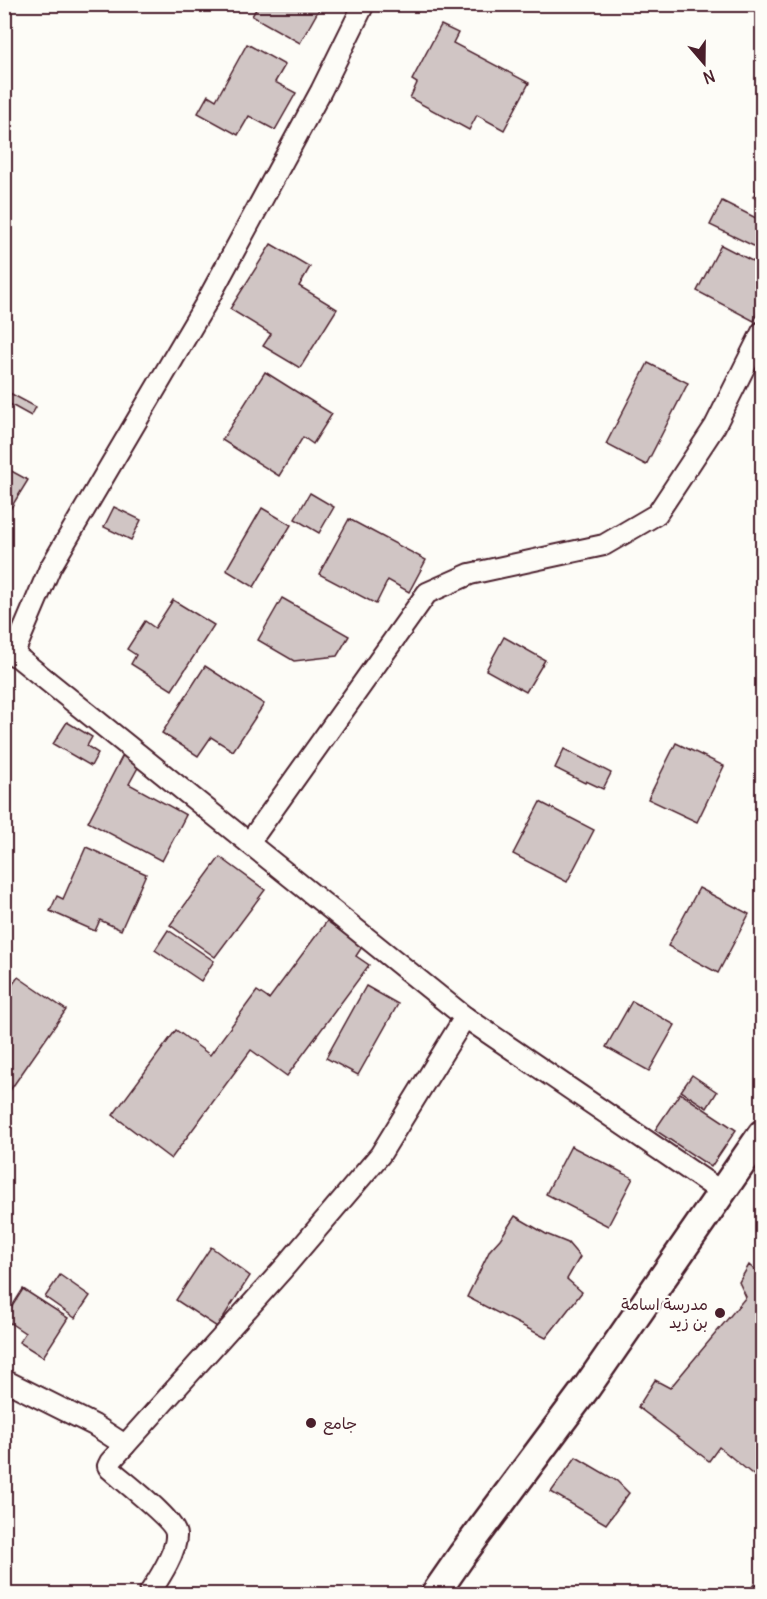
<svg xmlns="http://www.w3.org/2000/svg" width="767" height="1599" viewBox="0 0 767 1599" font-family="Delius,'Playpen Sans Arabic',sans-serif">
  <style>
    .building { fill: #d0c5c4; stroke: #4a1f2b; stroke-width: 1.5 }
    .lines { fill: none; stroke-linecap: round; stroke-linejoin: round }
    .street-casing { stroke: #4a1f2b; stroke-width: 24 }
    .secondary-casing { stroke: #4a1f2b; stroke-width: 32 }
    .street { stroke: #fdfcf7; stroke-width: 20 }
    .secondary { stroke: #fdfcf7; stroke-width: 27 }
    .poi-dot { fill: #4a1f2b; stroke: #fdfcf7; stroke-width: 2 }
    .labels { text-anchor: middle; stroke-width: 5; stroke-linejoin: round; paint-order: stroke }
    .poi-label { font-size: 16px; fill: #4a1f2b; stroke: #fdfcf7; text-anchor: end }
  </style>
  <rect width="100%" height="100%" fill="#fdfcf7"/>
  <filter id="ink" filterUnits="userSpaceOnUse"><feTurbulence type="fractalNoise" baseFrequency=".0167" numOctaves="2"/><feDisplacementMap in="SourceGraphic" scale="12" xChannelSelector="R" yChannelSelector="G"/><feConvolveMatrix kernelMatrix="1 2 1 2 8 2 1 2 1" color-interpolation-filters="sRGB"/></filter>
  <g filter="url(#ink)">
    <g class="building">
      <polygon points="259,4 322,4 300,43 252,16"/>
      <polygon points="441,25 458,33 453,43 529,83 504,130 477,115 469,130 410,98 417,83 412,80"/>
      <polygon points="247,44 285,65 275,82 296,93 275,130 249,116 238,135 198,113 208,95 216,100"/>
      <polygon points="762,179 762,202 753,197"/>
      <polygon points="722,201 762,221 762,250 710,225"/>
      <polygon points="271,244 310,267 299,286 337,309 300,368 263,346 271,334 230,309"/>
      <polygon points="721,245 762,266 762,305 754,321 697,291"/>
      <polygon points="648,363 688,383 646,465 606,444"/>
      <polygon points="265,372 332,414 313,444 303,437 279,476 222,440"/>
      <polygon points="4,390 36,407 31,416 4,401"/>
      <polygon points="4,467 28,480 4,519"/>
      <polygon points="310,493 334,507 319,533 295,519"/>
      <polygon points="114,507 141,520 131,540 104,527"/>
      <polygon points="262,508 291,525 254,587 226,570"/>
      <polygon points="349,519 426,560 409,592 388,580 376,604 319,574"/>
      <polygon points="282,598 349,636 337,656 294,661 258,640"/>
      <polygon points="173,600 214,625 172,690 131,664 136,655 127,649 145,621 155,628"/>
      <polygon points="504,637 545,660 526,692 486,670"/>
      <polygon points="205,666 264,704 233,751 211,737 198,756 162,733"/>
      <polygon points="67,722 92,737 87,746 98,753 91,766 53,744"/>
      <polygon points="676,743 724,766 697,822 648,799"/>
      <polygon points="564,749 611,773 603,789 586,781 585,783 555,768"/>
      <polygon points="124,753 141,762 129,784 186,815 162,861 88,822"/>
      <polygon points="540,802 594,830 567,882 513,854"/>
      <polygon points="86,847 146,874 121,930 100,920 95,931 50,911 57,896 63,899"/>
      <polygon points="220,857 265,890 215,957 170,925"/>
      <polygon points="699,888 749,914 718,973 668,946"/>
      <polygon points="327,921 362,947 356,956 369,965 287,1076 251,1050 171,1159 113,1115 176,1030 210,1055 257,991 269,999"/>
      <polygon points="168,930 214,961 201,981 155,950"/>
      <polygon points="18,977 66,1010 4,1099 4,990 7,992"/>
      <polygon points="366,986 398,1004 358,1075 326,1058"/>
      <polygon points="632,1001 675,1025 649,1071 606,1047"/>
      <polygon points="692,1075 717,1092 707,1108 681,1091"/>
      <polygon points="680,1093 736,1130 711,1167 655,1130"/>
      <polygon points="571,1146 633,1178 608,1226 546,1194"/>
      <polygon points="515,1216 546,1234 568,1243 580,1257 567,1279 582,1292 546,1338 467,1297 490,1250 500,1239"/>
      <polygon points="211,1247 250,1276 217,1327 176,1300"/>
      <polygon points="749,1265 762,1277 762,1482 719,1447 709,1461 638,1407 655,1380 670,1388 746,1297 739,1282"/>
      <polygon points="60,1275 90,1296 75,1318 45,1297"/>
      <polygon points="23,1289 68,1318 43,1357 19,1342 25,1333 4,1319"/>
      <polygon points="576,1457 617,1481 629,1493 606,1524 551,1492"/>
      <polygon points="754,1584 762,1589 762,1594 748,1594"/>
    </g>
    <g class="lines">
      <defs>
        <g id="street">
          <polyline points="4,646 465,1017 723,1193"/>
          <polyline points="13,655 50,568 206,303 321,91 364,4"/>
          <polyline points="249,843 427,593 470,574 604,545 657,514 715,426 762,332"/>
          <polyline points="4,1380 94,1425 125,1445"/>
          <path d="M149 1594C158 1580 177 1552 176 1535 176 1521 123 1481 110 1469L108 1466 110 1462 283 1269 380 1155 465 1017"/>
        </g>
        <polyline id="secondary" points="435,1594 462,1555 587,1387 762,1134"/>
      </defs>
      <use href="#street" class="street-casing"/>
      <use href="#secondary" class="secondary-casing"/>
      <use href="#street" class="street"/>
      <use href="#secondary" class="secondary"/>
    </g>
  </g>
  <g class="poi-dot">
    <circle cx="720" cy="1313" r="6"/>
    <circle cx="311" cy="1423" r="6"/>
  </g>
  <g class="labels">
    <g class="poi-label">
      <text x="708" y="1310">مدرسة اسامة<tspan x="708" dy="18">بن زيد</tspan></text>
      <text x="323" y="1429" text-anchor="start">جامع</text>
    </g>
  </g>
  <rect width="767" height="1599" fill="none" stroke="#fdfcf7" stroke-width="24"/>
  <rect x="12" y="12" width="743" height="1575" fill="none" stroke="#4a1f2b" stroke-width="2" filter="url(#ink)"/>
  <g transform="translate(704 63) rotate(160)" stroke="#fdfcf7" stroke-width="4.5" paint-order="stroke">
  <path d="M0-4.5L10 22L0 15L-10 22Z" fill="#4a1f2b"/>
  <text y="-9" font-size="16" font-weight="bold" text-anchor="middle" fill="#4a1f2b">N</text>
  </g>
</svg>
